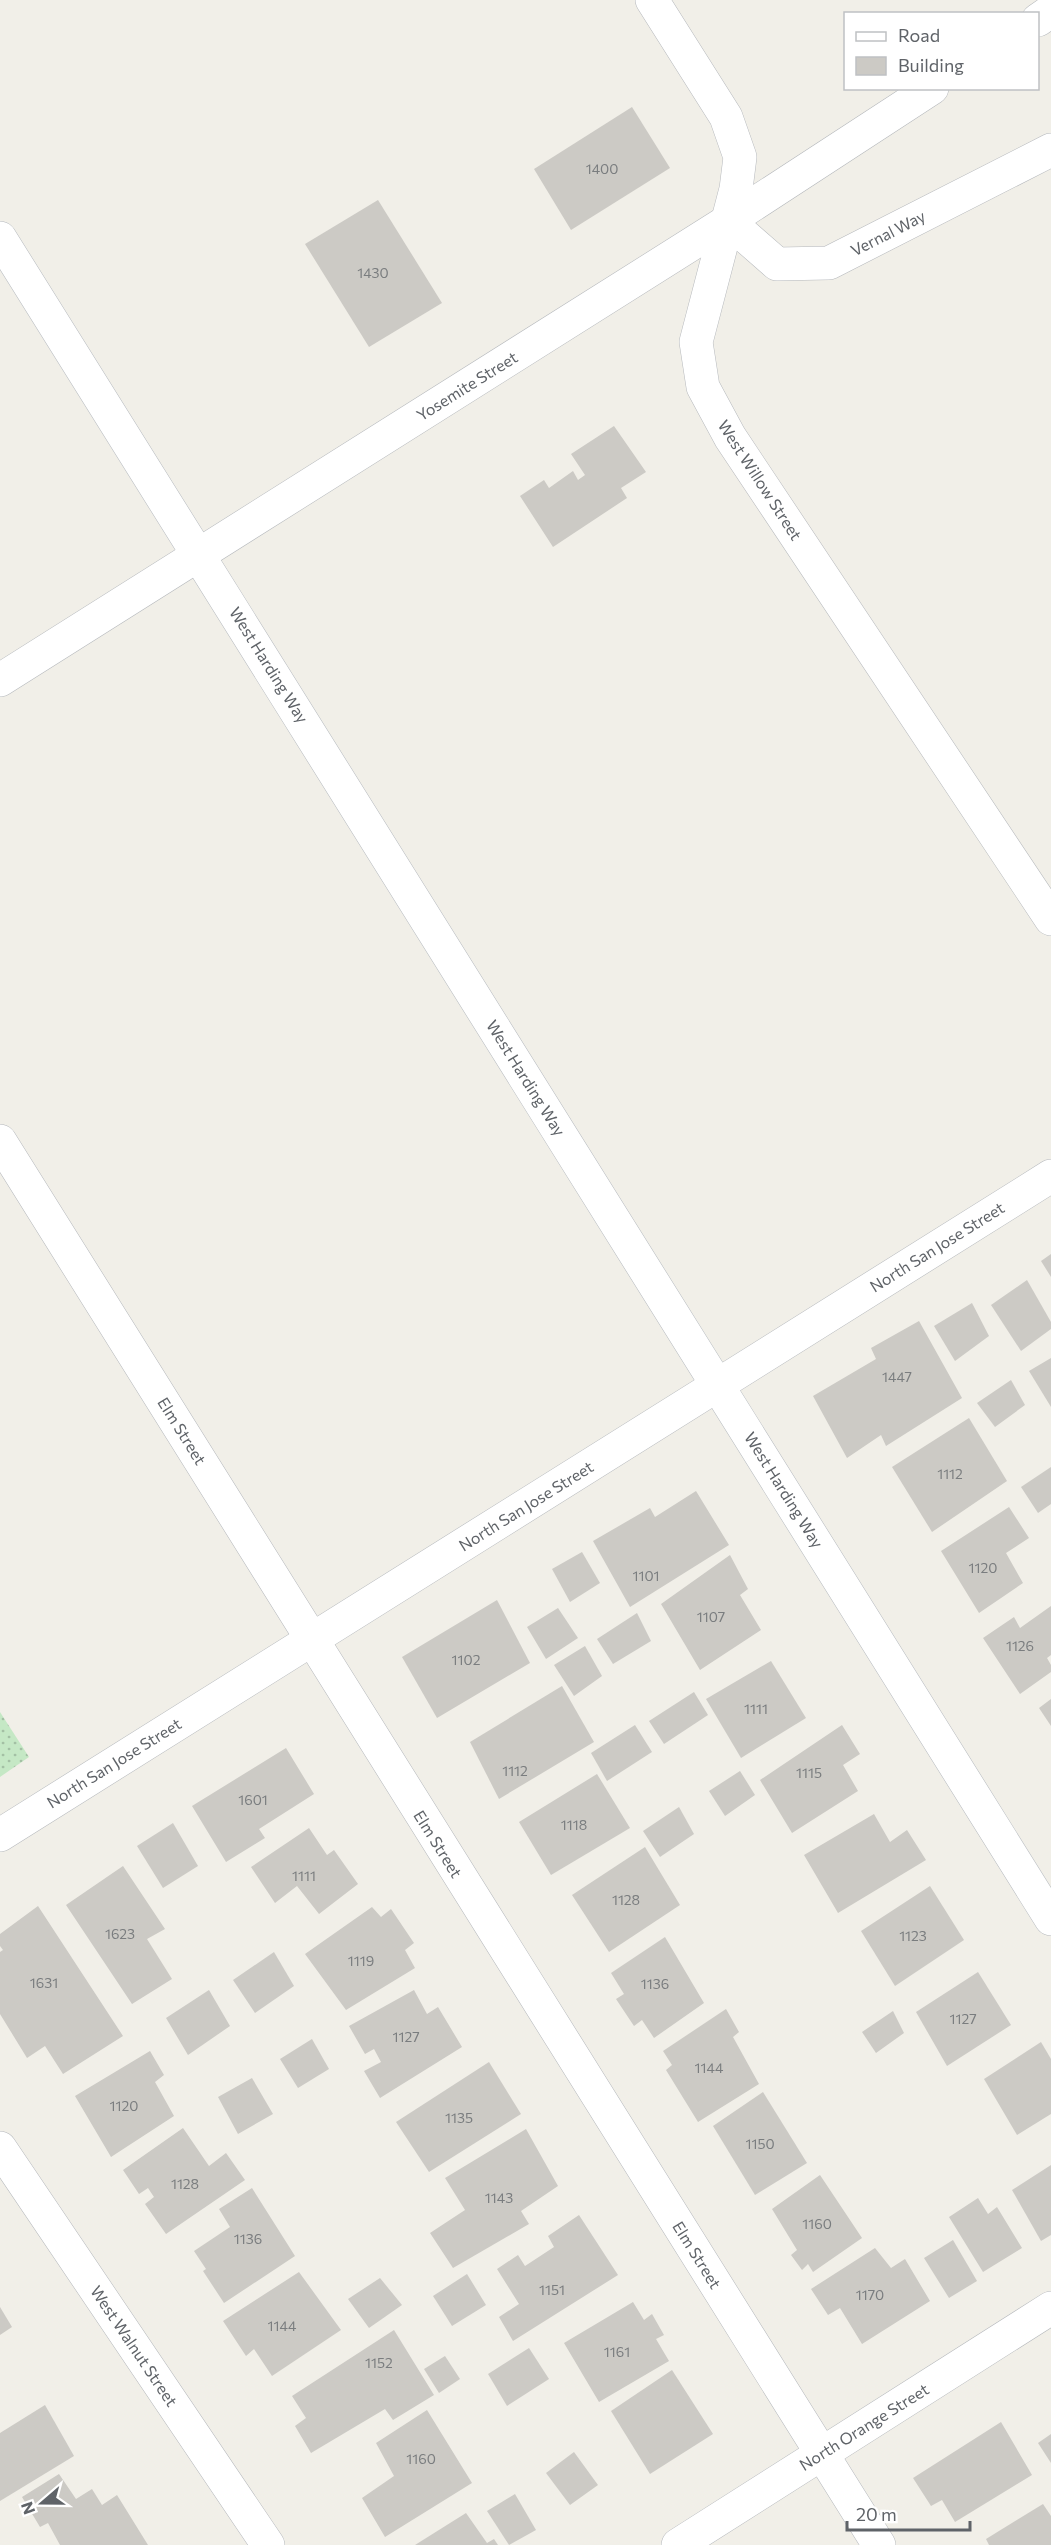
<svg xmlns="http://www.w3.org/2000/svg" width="1051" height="2545" viewBox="0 0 1051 2545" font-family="Commissioner,sans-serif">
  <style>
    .park { fill: url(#park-dots) }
    .building { fill: #cccac5 }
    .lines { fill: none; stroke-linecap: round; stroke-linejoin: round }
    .street-casing { stroke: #b5b8bc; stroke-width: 34 }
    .secondary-casing { stroke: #b6babf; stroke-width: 34 }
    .street { stroke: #fff; stroke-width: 33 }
    .secondary { stroke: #fff; stroke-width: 33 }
    .labels { text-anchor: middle; stroke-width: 5; stroke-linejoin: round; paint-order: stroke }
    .number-label { font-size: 14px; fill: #7a7d7f }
    .street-label { font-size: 16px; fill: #5f6368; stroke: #fff }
  </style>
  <defs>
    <pattern id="park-dots" width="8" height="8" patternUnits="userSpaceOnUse" patternTransform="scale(1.5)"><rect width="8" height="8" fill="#c5e8c5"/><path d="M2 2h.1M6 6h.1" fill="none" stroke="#a3c0a4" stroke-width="1.8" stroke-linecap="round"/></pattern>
  </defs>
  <rect width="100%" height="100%" fill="#f1efe8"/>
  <polygon class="park" points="0,1712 29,1757 0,1777"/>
  <g class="building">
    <polygon points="632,107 670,168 571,230 534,169"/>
    <polygon points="378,200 442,303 369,347 305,244"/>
    <polygon points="614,426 646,472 621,488 627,498 553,547 520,496 544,480 549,488 573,471 578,480 585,475 571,454"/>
    <polygon points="1051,1254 1051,1277 1041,1261"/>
    <polygon points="1027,1280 1051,1322 1051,1329 1021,1351 991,1305"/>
    <polygon points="972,1303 989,1336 955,1361 934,1326"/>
    <polygon points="919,1321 962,1398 886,1446 881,1435 847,1458 813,1396 876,1359 871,1348"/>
    <polygon points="1051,1358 1051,1407 1029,1371"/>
    <polygon points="1011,1380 1025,1405 995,1427 977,1403"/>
    <polygon points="969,1418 1007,1481 932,1532 892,1467"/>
    <polygon points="1051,1467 1051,1504 1038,1513 1021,1487"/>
    <polygon points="696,1491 729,1545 630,1607 593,1541 650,1508 655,1517"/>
    <polygon points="1009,1507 1029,1538 1006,1553 1023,1583 979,1613 941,1551"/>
    <polygon points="582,1552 600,1583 570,1602 552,1569"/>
    <polygon points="730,1555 748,1589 740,1595 761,1630 700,1670 661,1604"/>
    <polygon points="497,1600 530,1663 437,1718 402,1657"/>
    <polygon points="1051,1606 1051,1655 1047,1658 1051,1665 1051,1672 1020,1694 983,1638 1014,1617 1020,1628"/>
    <polygon points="558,1608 578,1638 546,1659 527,1627"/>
    <polygon points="637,1613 651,1641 613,1664 597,1639"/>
    <polygon points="585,1646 602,1676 574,1696 554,1665"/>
    <polygon points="771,1661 806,1718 741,1758 706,1699"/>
    <polygon points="562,1686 594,1742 499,1799 470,1742"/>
    <polygon points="694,1692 708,1715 664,1744 649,1721"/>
    <polygon points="1051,1699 1051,1726 1039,1708"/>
    <polygon points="635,1725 652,1752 607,1781 591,1753"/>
    <polygon points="842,1725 860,1754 843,1765 858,1791 792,1833 760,1780"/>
    <polygon points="286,1748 314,1794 259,1829 265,1838 226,1862 192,1806"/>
    <polygon points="740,1771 755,1795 725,1816 709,1791"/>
    <polygon points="597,1774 630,1828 551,1875 519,1822"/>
    <polygon points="679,1807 694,1834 660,1857 643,1831"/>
    <polygon points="874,1814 890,1842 907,1830 926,1860 838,1913 804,1855"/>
    <polygon points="173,1823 198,1866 163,1888 137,1846"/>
    <polygon points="309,1828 327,1855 334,1850 358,1884 319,1914 297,1886 275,1903 251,1867"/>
    <polygon points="645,1847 680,1905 609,1952 572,1895"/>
    <polygon points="123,1866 165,1929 147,1939 172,1979 132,2004 66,1905"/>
    <polygon points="930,1886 964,1940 895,1986 861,1931"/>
    <polygon points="38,1906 123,2036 63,2074 45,2046 27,2058 0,2014 0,1952 3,1950 0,1946 0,1934"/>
    <polygon points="372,1907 381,1917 391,1909 414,1943 405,1950 415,1968 346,2010 305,1954"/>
    <polygon points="665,1937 704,2003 654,2038 642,2020 634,2026 616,1999 624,1994 611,1973"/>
    <polygon points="274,1952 294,1986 255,2013 233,1980"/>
    <polygon points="978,1972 1011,2025 947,2066 916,2012"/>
    <polygon points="209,1990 230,2026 188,2055 166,2018"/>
    <polygon points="414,1990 427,2014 438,2007 462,2047 380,2098 364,2071 381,2062 374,2049 365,2054 349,2026"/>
    <polygon points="726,2009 739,2032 733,2037 759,2084 698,2122 666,2070 672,2065 663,2051"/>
    <polygon points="893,2011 904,2033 876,2053 862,2032"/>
    <polygon points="312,2039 329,2069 298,2088 280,2059"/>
    <polygon points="1041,2042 1051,2059 1051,2114 1017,2135 984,2079"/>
    <polygon points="150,2051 164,2075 155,2082 174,2116 111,2157 75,2096"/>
    <polygon points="489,2062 521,2114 429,2172 396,2122"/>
    <polygon points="252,2078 273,2114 238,2134 218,2097"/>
    <polygon points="763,2092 807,2163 755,2195 713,2126"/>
    <polygon points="183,2128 209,2166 226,2153 245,2180 166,2234 145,2204 154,2197 148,2188 139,2194 123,2170"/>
    <polygon points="526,2129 558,2186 521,2211 529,2224 453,2268 430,2233 465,2210 445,2178"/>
    <polygon points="1051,2165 1051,2235 1041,2241 1012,2190"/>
    <polygon points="820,2175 862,2238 813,2272 808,2264 802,2270 791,2255 797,2250 772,2209"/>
    <polygon points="252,2188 295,2256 224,2303 203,2271 206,2269 194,2251 230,2227 219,2209"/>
    <polygon points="978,2198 988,2214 997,2207 1022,2248 983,2272 949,2217"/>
    <polygon points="579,2215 618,2275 513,2341 499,2317 519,2304 497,2269 518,2255 525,2266 554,2247 548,2236"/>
    <polygon points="953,2240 977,2281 949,2298 924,2258"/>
    <polygon points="875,2248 891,2268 905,2259 930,2301 862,2344 840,2308 828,2315 811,2289"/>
    <polygon points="299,2272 341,2330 272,2376 254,2349 246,2356 223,2321"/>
    <polygon points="467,2274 486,2305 452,2326 433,2296"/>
    <polygon points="380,2278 402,2305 369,2328 348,2299"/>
    <polygon points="633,2302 644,2320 652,2314 664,2335 656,2339 669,2361 599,2402 564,2343"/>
    <polygon points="0,2307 12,2327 0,2335"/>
    <polygon points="394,2330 434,2395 393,2420 385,2409 311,2453 295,2426 306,2418 292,2396"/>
    <polygon points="529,2348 549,2379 507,2406 488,2374"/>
    <polygon points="445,2356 460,2379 439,2393 424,2369"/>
    <polygon points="672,2370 713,2434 650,2474 611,2411"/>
    <polygon points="45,2405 74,2456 0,2501 0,2433"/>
    <polygon points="427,2410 472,2483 385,2537 362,2498 394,2476 376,2443"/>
    <polygon points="1001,2422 1032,2475 955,2522 942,2500 931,2506 913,2478"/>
    <polygon points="1051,2434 1051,2463 1038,2443"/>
    <polygon points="574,2452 598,2485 570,2505 546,2473"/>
    <polygon points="59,2474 76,2499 92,2489 102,2505 117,2495 148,2545 60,2545 48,2523 40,2527 22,2497"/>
    <polygon points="515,2494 536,2530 509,2545 487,2511"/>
    <polygon points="1043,2504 1051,2516 1051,2545 989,2545 986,2539"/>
    <polygon points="466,2513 487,2543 494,2539 498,2545 415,2545"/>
  </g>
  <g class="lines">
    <defs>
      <g id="street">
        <polyline points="652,0 726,117 740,157 736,189 696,342 703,387 730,437 1051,919"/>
        <polyline points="1038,20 1051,11"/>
        <polyline points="728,221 777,264 829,263 1051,150"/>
        <polyline points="0,680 728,221 932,88"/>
        <polyline points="0,1141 879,2545"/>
        <polyline points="0,1835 1051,1176"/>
        <polyline points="0,2148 268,2545"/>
        <polyline points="678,2545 1051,2308"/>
      </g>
      <polyline id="secondary" points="0,238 1051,1919"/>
    </defs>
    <use href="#street" class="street-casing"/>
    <use href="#secondary" class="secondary-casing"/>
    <use href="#street" class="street"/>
    <use href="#secondary" class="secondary"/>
  </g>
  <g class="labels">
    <g class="number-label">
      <text x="602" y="174">1400</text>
      <text x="373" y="278">1430</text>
      <text x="897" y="1382">1447</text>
      <text x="950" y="1479">1112</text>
      <text x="983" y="1573">1120</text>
      <text x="646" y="1581">1101</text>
      <text x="711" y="1622">1107</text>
      <text x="1020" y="1651">1126</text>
      <text x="466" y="1665">1102</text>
      <text x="756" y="1714">1111</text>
      <text x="515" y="1776">1112</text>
      <text x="809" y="1778">1115</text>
      <text x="253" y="1805">1601</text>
      <text x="574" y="1830">1118</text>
      <text x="304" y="1881">1111</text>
      <text x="626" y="1905">1128</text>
      <text x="120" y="1939">1623</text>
      <text x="913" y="1941">1123</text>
      <text x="361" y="1966">1119</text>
      <text x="44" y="1988">1631</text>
      <text x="655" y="1989">1136</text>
      <text x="963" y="2024">1127</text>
      <text x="406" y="2042">1127</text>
      <text x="709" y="2073">1144</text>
      <text x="124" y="2111">1120</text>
      <text x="459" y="2123">1135</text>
      <text x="760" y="2149">1150</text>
      <text x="185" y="2189">1128</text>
      <text x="499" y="2203">1143</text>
      <text x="817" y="2229">1160</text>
      <text x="248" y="2244">1136</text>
      <text x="552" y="2295">1151</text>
      <text x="870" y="2300">1170</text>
      <text x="282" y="2331">1144</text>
      <text x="617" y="2357">1161</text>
      <text x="379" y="2368">1152</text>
      <text x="421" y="2464">1160</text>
    </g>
    <g class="street-label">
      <text transform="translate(888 233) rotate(-27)" y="6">Vernal Way</text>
      <text transform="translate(467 386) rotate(-32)" y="6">Yosemite Street</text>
      <text transform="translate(760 480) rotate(57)" y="6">West Willow Street</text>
      <text transform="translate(269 665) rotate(58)" y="6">West Harding Way</text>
      <text transform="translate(526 1078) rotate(58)" y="6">West Harding Way</text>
      <text transform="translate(937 1247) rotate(-32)" y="6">North San Jose Street</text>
      <text transform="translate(182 1431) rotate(58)" y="6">Elm Street</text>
      <text transform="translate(784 1490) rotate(58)" y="6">West Harding Way</text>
      <text transform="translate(526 1506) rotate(-32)" y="6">North San Jose Street</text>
      <text transform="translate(114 1763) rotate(-32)" y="6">North San Jose Street</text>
      <text transform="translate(438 1844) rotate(58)" y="6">Elm Street</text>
      <text transform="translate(697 2255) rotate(58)" y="6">Elm Street</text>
      <text transform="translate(134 2346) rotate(56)" y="6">West Walnut Street</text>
      <text transform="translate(864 2427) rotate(-32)" y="6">North Orange Street</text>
    </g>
  </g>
  <rect x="844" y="12" width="195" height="78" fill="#ffffff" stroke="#bfc1c3" stroke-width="1.5"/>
  <rect x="856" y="32" width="30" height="9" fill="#ffffff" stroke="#bfc1c3" stroke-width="1.5"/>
  <text x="898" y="42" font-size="18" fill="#5f6368">Road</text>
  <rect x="856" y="57" width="30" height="18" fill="#cccac5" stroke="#bfc1c3" stroke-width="1.5"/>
  <text x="898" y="72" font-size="18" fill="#5f6368">Building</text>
  <g transform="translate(42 2503) rotate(250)" stroke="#ffffff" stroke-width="4.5" paint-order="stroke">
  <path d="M0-4.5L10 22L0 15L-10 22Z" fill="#5f6368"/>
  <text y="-9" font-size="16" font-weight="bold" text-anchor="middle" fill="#5f6368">N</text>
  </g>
  <path d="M847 2521v9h123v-9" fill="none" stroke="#5f6368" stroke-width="3"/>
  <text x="856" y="2521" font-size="18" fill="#5f6368" stroke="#ffffff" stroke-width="4.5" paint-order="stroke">20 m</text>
</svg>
